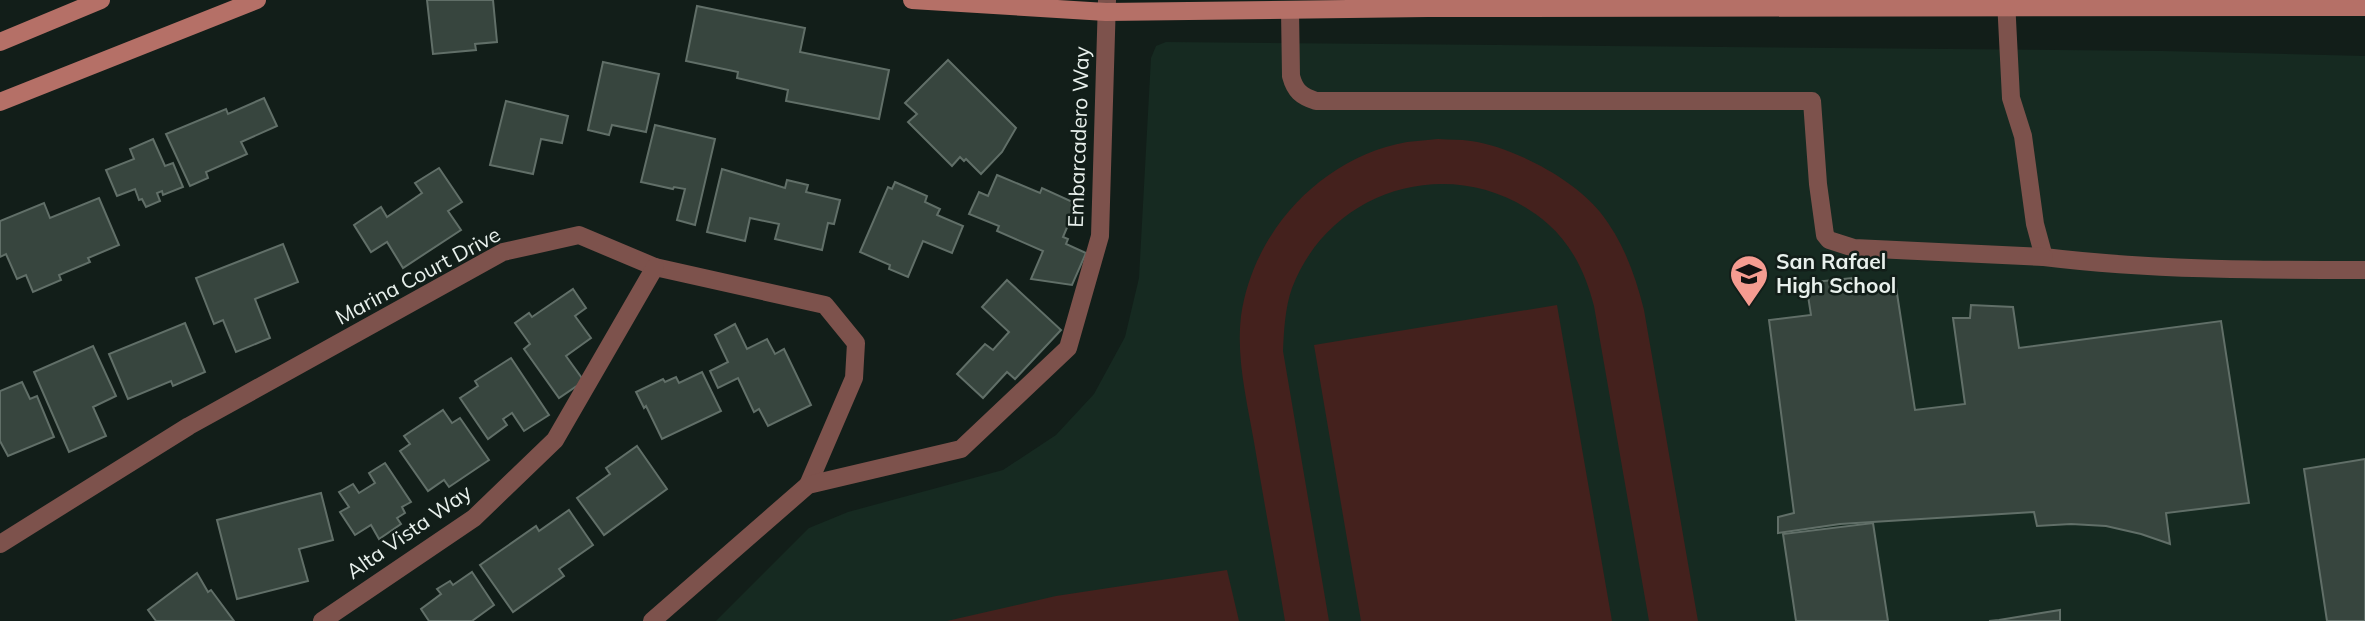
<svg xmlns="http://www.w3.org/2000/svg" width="2365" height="621" viewBox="0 0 2365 621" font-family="Mulish,sans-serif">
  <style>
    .built { fill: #162a21 }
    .green { fill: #44211d }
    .building { fill: #37453e; stroke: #616f68; stroke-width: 2 }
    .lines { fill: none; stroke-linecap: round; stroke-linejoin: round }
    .service { stroke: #7d524c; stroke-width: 18 }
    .minor { stroke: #7d524c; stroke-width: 18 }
    .secondary { stroke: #b57067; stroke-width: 18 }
    .labels { text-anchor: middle; stroke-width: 5; stroke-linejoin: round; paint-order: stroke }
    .street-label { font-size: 21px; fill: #e8f0ec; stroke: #121e19 }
    .poi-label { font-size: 21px; font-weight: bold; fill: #e8f0ec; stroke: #121e19; text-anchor: start }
  </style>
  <rect width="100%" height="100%" fill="#121e19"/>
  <polygon class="built" points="1166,42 2163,51 2365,56 2365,621 716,621 809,528 848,512 1003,470 1056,435 1094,394 1125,337 1139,278 1151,58 1156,46"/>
  <g class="green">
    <path d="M1438 139C1449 140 1460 139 1471 141 1513 147 1574 179 1600 212 1623 241 1635 274 1644 310L1698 621H1649L1594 306C1586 275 1573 246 1548 224 1463 150 1332 183 1292 288 1285 308 1284 330 1283 351L1329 621H1285C1275 561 1264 502 1254 442 1247 401 1236 358 1241 316 1253 231 1322 157 1407 142 1417 141 1428 140 1438 139Z"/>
    <polygon points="1557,305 1612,621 1361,621 1314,345"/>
    <polygon points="1227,570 1239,621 947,621 1056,596"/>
  </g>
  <g class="building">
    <polygon points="427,0 493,0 497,42 475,44 476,50 433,54"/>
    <polygon points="697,6 805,28 800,52 889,70 879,119 786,101 788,90 737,78 738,72 686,61"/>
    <polygon points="948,60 1016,128 1002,152 981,174 966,159 964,161 960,157 952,166 908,122 917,114 905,103"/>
    <polygon points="603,62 659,74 646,132 612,125 609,135 588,130"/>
    <polygon points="264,98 277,126 241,142 247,154 206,172 208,178 190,186 166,134 226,109 228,114"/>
    <polygon points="506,101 568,116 562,143 541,139 533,174 490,165"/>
    <polygon points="655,125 715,139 695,225 677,220 685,189 674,187 673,189 641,182"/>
    <polygon points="153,139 165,166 173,163 183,187 163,195 162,191 157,193 160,201 146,207 142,199 139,200 135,189 117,196 106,170 134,159 130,149"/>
    <polygon points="439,168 462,202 448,211 461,230 403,268 387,242 371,252 354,225 381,207 387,217 422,193 415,183"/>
    <polygon points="722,169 785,188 787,180 808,185 806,192 840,200 834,224 828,223 822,250 775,239 779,224 750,218 745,241 707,232"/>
    <polygon points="997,175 1040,193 1042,188 1077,204 1063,237 1068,239 1066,244 1086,253 1072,285 1031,279 1043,251 997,231 999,226 969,214 979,192 988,196"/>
    <polygon points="895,182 927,196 925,202 940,209 937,215 963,226 952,253 923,241 908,277 889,269 890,265 860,252 888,187 892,189"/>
    <polygon points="99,198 119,245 88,258 90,262 59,275 61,280 33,292 26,275 17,279 6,254 0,257 0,221 44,203 50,218"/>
    <polygon points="283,244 298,282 255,299 270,338 236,352 223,320 214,324 196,278"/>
    <polygon points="1852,278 1854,293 1896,287 1915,410 1965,404 1953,318 1970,318 1971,305 2013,307 2019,348 2221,321 2249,503 2166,513 2170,544 2141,534 2106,526 2071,524 2037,526 2034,512 1840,524 1778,533 1778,517 1794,513 1769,320 1811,315 1806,283"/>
    <polygon points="1007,280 1061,330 1015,379 1007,372 983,398 957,374 985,344 993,350 1009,332 982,307"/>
    <polygon points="573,289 586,308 575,316 591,338 566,356 584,381 559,398 524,349 530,344 515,323 529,313 532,317"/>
    <polygon points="185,323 205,372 173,386 171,381 128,399 109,354"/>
    <polygon points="735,324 747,349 767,339 775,354 784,349 811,405 768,426 759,409 754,412 738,378 718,388 710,371 728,362 715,335"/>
    <polygon points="93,346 116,396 93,407 106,436 69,452 34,372"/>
    <polygon points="511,358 549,415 524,431 512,413 503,419 507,425 488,439 460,398 478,386 475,381"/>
    <polygon points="702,372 721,411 662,439 646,406 644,408 636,392 663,379 665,382 676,377 679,383"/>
    <polygon points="22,382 30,399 37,396 54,437 8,456 0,441 0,391"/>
    <polygon points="443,410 452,423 460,418 489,460 449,487 444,480 428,491 400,451 410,444 404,436"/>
    <polygon points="637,446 667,489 604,535 577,498 610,474 606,468"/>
    <polygon points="2365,459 2365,621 2327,621 2304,469"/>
    <polygon points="385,463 411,502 402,507 405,513 397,518 401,524 379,539 371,525 355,535 340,512 349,507 339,492 353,484 359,493 375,483 369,473"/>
    <polygon points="321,493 333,540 299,549 308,581 237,599 217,520"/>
    <polygon points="569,510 593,545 559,569 564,576 513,612 480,565 536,526 539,531"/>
    <polygon points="1873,523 1888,621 1796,621 1783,534"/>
    <polygon points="472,572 494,605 472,621 429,621 421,609 441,594 437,589 450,581 453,585"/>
    <polygon points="197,573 208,592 211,590 234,621 156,621 148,610"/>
    <polygon points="2060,610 2060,621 1989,621 1999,620"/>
  </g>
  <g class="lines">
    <g class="service">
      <path d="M2006 0 2011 98 2023 136 2035 224 2044 257C2150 270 2258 270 2365 270"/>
      <path d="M1290 10 1291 76C1295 91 1301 96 1316 101H1812L1818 184 1825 235 1829 240 1854 248 2044 257"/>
    </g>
    <g class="minor">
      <polyline points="0,544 189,426 503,252 579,235 655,267 825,305 856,343 854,378 808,485"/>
      <polyline points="322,621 474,518 555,440 655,267"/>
      <polyline points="652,621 808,485 961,449 1068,348 1100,236 1107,0"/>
    </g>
    <g class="secondary">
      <polyline points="912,0 1106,12 1428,8 2365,7"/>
      <polyline points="0,42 101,0"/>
      <polyline points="0,102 257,0"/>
    </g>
  </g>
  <defs>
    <symbol id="school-pin" viewBox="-11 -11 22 30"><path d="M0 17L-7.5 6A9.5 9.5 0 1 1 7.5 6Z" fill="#f59c91" stroke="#121e19"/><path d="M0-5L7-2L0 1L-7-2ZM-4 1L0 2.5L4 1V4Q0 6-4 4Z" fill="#111"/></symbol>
  </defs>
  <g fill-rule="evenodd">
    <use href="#school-pin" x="1727" y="252" width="44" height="60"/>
  </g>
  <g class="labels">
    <g class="street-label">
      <text transform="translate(1079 137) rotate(-88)" y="7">Embarcadero Way</text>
      <text transform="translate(418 276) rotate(-28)" y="7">Marina Court Drive</text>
      <text transform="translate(409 532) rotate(-35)" y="7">Alta Vista Way</text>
    </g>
    <g class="poi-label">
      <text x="1776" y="269">San Rafael<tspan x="1776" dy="24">High School</tspan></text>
    </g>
  </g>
</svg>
